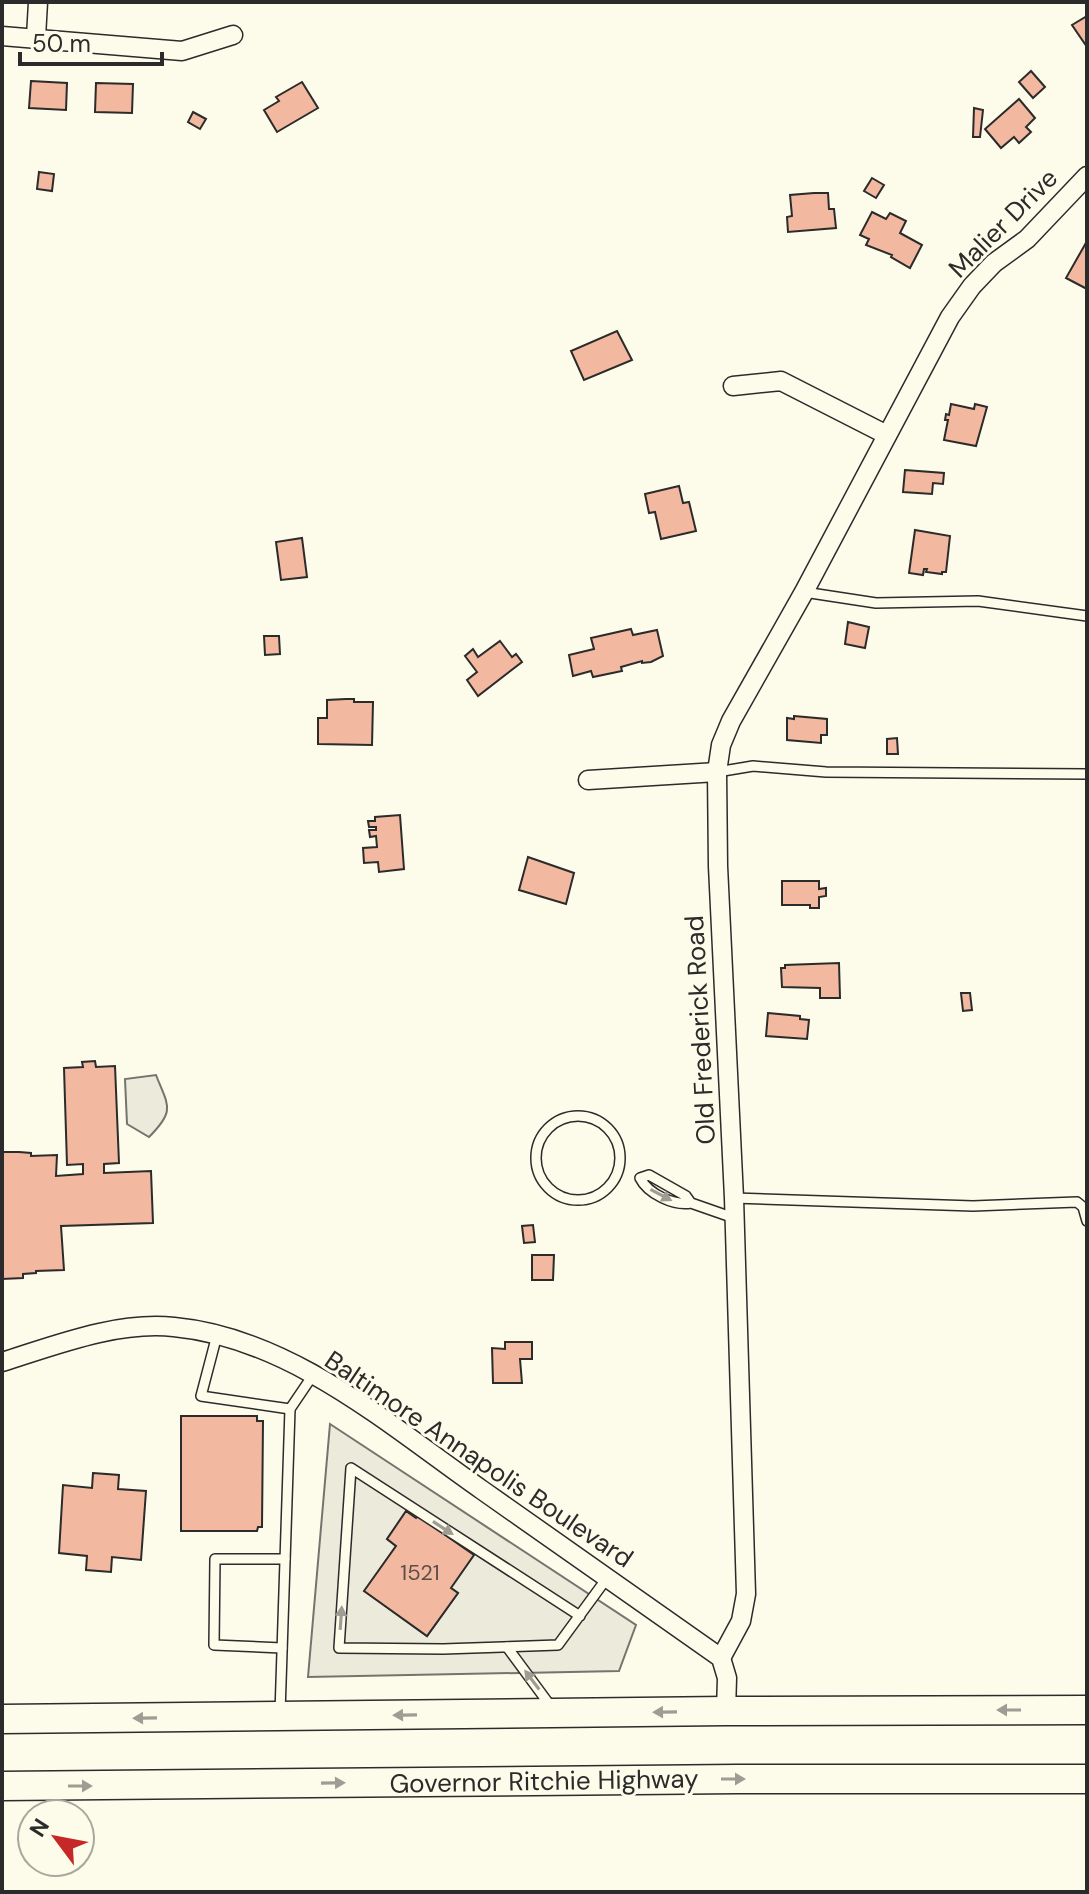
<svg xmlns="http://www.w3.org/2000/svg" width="1089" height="1894" viewBox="0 0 1089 1894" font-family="'DM Sans',sans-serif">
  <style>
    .green { fill: #ecebdb; stroke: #74746e; stroke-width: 2 }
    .parking { fill: #eceadb; stroke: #74746e; stroke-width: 2; fill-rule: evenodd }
    .building { fill: #f2b8a0; stroke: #2b2b2b; stroke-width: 2 }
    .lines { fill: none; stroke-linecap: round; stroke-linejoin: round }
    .service-casing { stroke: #2b2b2b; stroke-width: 12 }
    .minor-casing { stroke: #2b2b2b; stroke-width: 21 }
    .trunk-casing { stroke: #2b2b2b; stroke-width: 31 }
    .service { stroke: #fdfbea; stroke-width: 9 }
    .minor { stroke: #fdfbea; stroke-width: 18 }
    .trunk { stroke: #fdfbea; stroke-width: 28 }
    .oneway { fill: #9e9d94 }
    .labels { text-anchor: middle; stroke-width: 6; stroke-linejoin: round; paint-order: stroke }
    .number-label { font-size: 22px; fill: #5d4e48 }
    .street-label { font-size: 26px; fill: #2b2b2b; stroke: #fdfbea }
  </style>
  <rect width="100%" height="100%" fill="#fdfbea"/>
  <path class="green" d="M156 1075C168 1106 176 1110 149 1137L127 1124 125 1079Z"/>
  <path class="parking" d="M330 1424 636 1625 619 1671 308 1677ZM407 1511 418 1516 451 1588 458 1593 427 1636 365 1591 396 1546 387 1539Z"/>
  <g class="building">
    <polygon points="1087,16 1087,47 1072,25"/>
    <polygon points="1031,71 1045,87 1033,98 1019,82"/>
    <polygon points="31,81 67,83 66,110 29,108"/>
    <polygon points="302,82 318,108 277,132 264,110 279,101 276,97"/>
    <polygon points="96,83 133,84 132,113 95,112"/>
    <polygon points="1019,99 1035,118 1026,127 1031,132 1019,143 1014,137 1001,148 985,129"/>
    <polygon points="974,108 983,110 980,137 973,137"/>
    <polygon points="193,112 206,119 200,129 188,122"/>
    <polygon points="39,172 54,174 52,191 37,189"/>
    <polygon points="872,178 884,185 876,198 864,191"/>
    <polygon points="814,193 828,193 829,209 834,209 836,228 788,232 787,217 792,216 790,195"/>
    <polygon points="872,212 886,219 890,213 906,221 900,233 922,245 910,268 891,257 892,255 866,245 869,239 860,235"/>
    <polygon points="1087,241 1087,289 1066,278"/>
    <polygon points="617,331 632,360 584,380 571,351"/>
    <polygon points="951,404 974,409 975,404 987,407 976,446 944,440 948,420 945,420 946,414 949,415"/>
    <polygon points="905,470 944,473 943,484 933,483 932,494 903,492"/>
    <polygon points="679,486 683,503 689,502 696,531 661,539 655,512 649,513 645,494"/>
    <polygon points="915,530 950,536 946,572 942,572 942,574 926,572 927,569 924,569 923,575 909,573"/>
    <polygon points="302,538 307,577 281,580 276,542"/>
    <polygon points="848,622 869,627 865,648 845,644"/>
    <polygon points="631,629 633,635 657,630 663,656 651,662 642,663 642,661 621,667 622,671 593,677 591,671 573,676 569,655 594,649 591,638"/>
    <polygon points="264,636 279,636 280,654 265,655"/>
    <polygon points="500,641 512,657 516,654 522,662 478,696 467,680 477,672 465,656 473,649 478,657"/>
    <polygon points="346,699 354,699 354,702 373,702 372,745 318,744 318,718 327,718 327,700"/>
    <polygon points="794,716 827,719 827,735 821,735 821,743 787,740 787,718 794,719"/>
    <polygon points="897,738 898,754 887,754 887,739"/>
    <polygon points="400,815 404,869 379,872 378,862 364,863 363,848 377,847 376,836 370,837 369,830 376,830 376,827 369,827 368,821 375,821 375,817"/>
    <polygon points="528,857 574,873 566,904 519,890"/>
    <polygon points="782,881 819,881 819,889 826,888 826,896 819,897 819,908 810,908 810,905 782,905"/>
    <polygon points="839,963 840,998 820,998 820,988 782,987 781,968 785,968 785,965"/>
    <polygon points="961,993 970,993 972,1010 963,1011"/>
    <polygon points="768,1013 800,1016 800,1019 809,1020 807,1039 766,1036"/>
    <polygon points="95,1061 96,1067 115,1066 119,1163 104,1164 104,1173 151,1171 153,1223 61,1226 64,1270 36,1271 36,1273 23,1274 23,1278 2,1279 2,1152 19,1152 31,1153 31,1156 57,1155 56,1176 83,1174 83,1164 67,1165 64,1068 83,1067 82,1062"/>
    <polygon points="533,1225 535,1242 524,1243 522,1226"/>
    <polygon points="532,1255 554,1255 553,1280 532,1280"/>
    <polygon points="505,1342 532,1342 532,1359 520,1359 522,1383 493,1383 492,1348 505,1349"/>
    <polygon points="181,1416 257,1416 257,1421 263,1421 262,1527 258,1527 257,1531 181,1531"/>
    <polygon points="93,1473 119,1475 118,1489 146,1491 141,1560 112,1557 111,1572 86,1570 87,1556 59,1553 63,1485 92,1488"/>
    <polygon points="406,1511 416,1518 418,1516 474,1555 451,1588 458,1593 427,1636 364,1591 396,1546 387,1539"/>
  </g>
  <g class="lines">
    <defs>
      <g id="service">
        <polyline points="804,592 876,603 978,601 1087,616"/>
        <polyline points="717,772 753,766 826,772 1087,774"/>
        <circle cx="578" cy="1158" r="42"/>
        <polyline points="734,1198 973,1206 1077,1202 1083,1207 1087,1221"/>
        <path d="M691 1203C674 1206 648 1194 640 1178L649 1175 686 1196 691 1203 734 1218"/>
        <polyline points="217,1335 201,1396 290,1409 280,1713"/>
        <polyline points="290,1409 313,1375"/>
        <polyline points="580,1616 351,1468 339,1648 443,1649 558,1645 607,1578"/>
        <polyline points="507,1647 552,1708"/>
        <polyline points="282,1648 214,1645 215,1559 285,1559"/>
      </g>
      <g id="minor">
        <polyline points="2,36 182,51 233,35"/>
        <polyline points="36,37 38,2"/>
        <polyline points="733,386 781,381 887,435"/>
        <polyline points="588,780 717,772"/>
        <path d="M2 1362C56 1345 117 1321 174 1327 291 1338 389 1425 482 1490 562 1546 641 1602 721 1658L727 1678 726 1711"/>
        <polyline points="721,1658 741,1621 746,1594 734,1198 718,866 717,772 721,745 731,721 804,592 950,317 972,286 994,263 1027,239 1087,176"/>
      </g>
      <g id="trunk">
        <polyline points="2,1719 726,1711 1087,1710"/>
        <polyline points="2,1786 737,1779 1087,1779"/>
      </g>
    </defs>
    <use href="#service" class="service-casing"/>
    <use href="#minor" class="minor-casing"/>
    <use href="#trunk" class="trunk-casing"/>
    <use href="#service" class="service"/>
    <use href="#minor" class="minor"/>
    <use href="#trunk" class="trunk"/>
  </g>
  <defs><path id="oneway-solid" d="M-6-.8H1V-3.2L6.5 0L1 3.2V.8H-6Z" transform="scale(2)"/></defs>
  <g class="oneway">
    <use href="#oneway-solid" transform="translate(661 1195) rotate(28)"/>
    <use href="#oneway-solid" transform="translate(443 1528) rotate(33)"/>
    <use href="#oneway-solid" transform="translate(341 1618) rotate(-86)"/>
    <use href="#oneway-solid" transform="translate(532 1680) rotate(-127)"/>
    <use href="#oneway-solid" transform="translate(1009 1710) rotate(180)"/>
    <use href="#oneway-solid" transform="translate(665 1712) rotate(179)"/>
    <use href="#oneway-solid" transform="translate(405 1715) rotate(179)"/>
    <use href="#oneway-solid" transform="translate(145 1718) rotate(179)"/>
    <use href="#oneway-solid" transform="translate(733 1779)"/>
    <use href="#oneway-solid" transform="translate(333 1783) rotate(-1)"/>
    <use href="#oneway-solid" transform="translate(80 1786)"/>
  </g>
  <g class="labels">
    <g class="number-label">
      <text x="420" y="1580">1521</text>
    </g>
    <g class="street-label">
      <text transform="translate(1003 223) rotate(-45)" y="9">Malier Drive</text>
      <text transform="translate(700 1030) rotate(-93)" y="9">Old Frederick Road</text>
      <text transform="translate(479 1459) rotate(34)" y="9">Baltimore Annapolis Boulevard</text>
      <text transform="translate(544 1781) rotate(-1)" y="9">Governor Ritchie Highway</text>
    </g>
  </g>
  <rect width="1089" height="1894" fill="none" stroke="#2b2b2b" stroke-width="8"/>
  <g transform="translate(56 1838) rotate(302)"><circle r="38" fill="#fdfbea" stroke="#a9a89e" stroke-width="2"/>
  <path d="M0-6L14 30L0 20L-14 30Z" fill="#c62828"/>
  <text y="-12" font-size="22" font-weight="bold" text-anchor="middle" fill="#2b2b2b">N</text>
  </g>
  <path d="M20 52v12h142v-12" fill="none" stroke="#2b2b2b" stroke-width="4"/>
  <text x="32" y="52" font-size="24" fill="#2b2b2b" stroke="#fdfbea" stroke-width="6" paint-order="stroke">50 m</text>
</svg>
